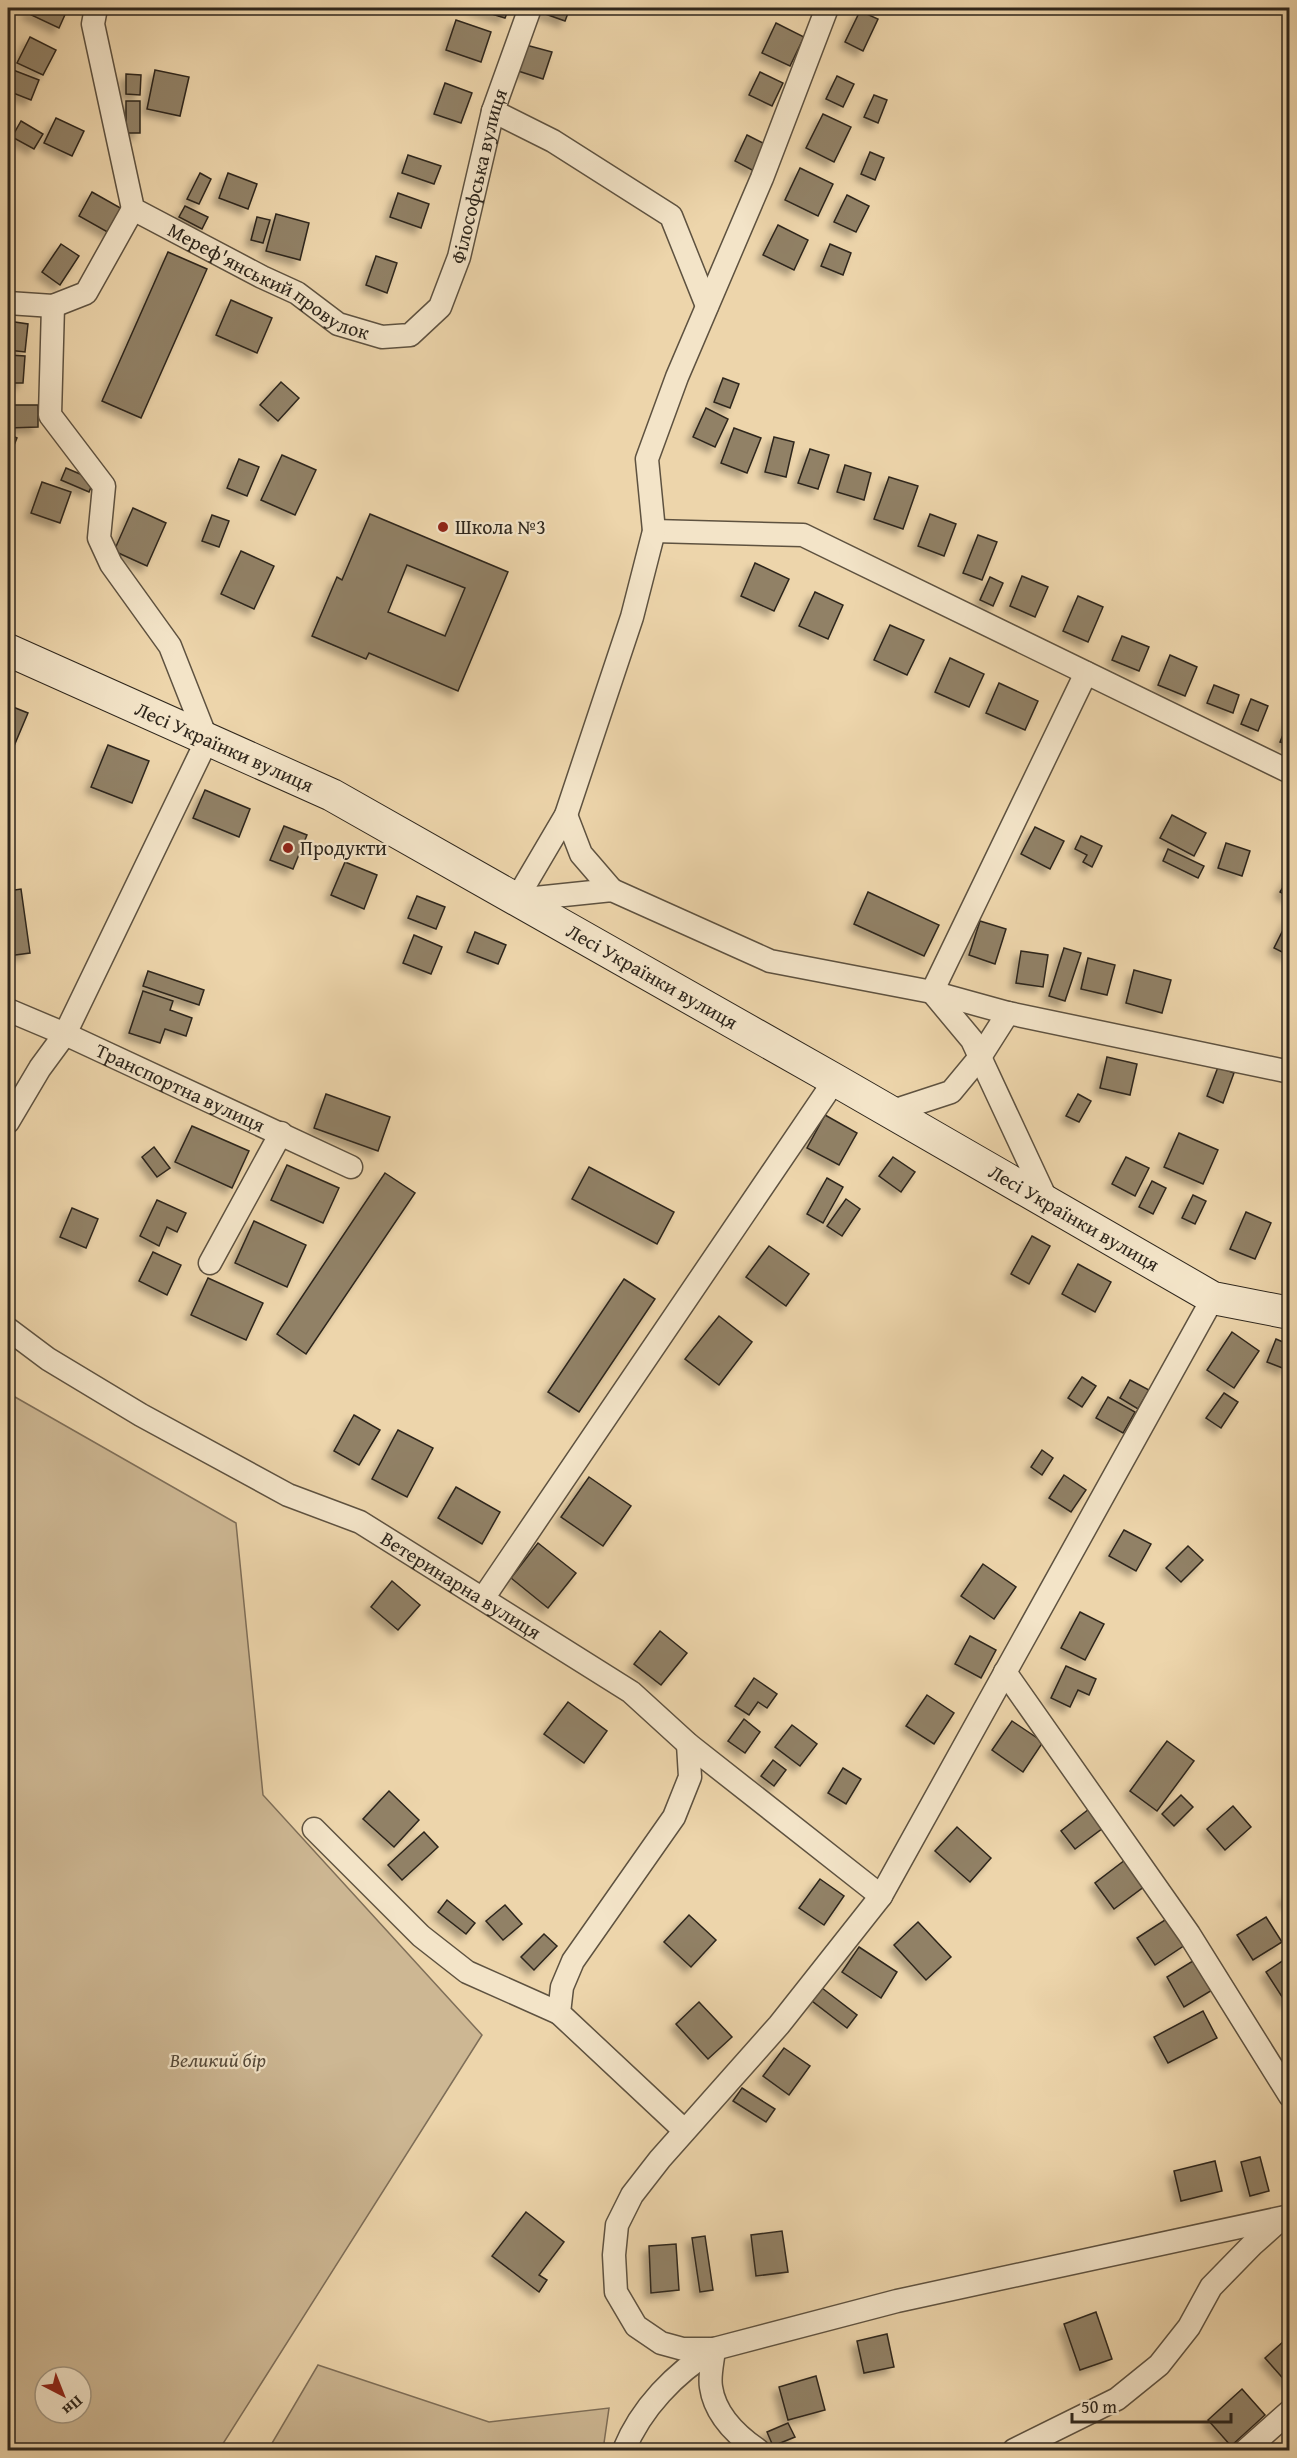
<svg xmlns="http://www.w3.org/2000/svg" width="1297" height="2458" viewBox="0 0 1297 2458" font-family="'Gentium Book Plus',serif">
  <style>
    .green { fill: #cdb793; stroke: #7e6e58; stroke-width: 1.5; fill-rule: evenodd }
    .building { fill: #918166; stroke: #2e261c; stroke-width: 1.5; fill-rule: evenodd; filter: url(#shadow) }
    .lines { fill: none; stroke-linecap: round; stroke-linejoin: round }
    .street-casing { stroke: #5e5240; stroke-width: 25 }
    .secondary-casing { stroke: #2e261c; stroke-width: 34 }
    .street { stroke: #f3e4c8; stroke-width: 22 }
    .secondary { stroke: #f3e4c8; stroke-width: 32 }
    .poi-dot { fill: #8f2418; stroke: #f3e4c8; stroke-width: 2 }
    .labels { text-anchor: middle; stroke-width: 4.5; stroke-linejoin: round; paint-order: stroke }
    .street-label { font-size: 20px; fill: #2e261c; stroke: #f3e4c8 }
    .poi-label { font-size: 20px; fill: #2e261c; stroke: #f3e4c8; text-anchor: start }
    .park-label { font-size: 20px; font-style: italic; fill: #564a3a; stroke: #f3e4c8 }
  </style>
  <defs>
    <filter id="shadow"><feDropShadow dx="-5.5" dy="5.5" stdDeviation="3" flood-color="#0004"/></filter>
  </defs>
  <rect width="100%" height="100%" fill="#edd5ab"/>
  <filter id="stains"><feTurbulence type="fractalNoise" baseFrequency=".00333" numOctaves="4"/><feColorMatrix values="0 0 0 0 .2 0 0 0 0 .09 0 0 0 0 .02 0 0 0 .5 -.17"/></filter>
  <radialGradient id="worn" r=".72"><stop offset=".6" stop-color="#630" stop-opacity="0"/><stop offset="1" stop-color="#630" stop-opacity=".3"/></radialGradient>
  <g class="green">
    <path d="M8 1393 236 1523 263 1795 482 2035 219 2450H8ZM45 2377H81V2413H45Z"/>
    <polygon points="318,2365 489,2422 609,2408 603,2450 268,2450"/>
  </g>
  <g class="building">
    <polygon points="30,8 68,8 59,28 27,13"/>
    <polygon points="472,8 509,8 505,18"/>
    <polygon points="539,8 570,8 565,21 537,11"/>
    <polygon points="860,11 878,19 863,51 845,42"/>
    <polygon points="456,20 491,32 481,62 446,50"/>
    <polygon points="776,23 804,37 790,66 762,53"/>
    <polygon points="30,37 56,50 43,75 17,63"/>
    <polygon points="526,45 552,52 543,79 518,71"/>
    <polygon points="8,68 39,80 31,100 8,91"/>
    <polygon points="155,70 189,77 180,116 147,109"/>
    <polygon points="760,72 783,83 772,106 749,95"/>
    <polygon points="126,74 141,75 140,95 126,94"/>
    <polygon points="837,76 854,84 843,107 826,99"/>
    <polygon points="445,83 472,93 461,123 434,114"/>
    <polygon points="874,95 887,100 878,123 864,117"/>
    <rect x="126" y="101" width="14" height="32"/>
    <polygon points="823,114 851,127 834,162 806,148"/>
    <polygon points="56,118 84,131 72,156 44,143"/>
    <polygon points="21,121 43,134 34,149 12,137"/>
    <polygon points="747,135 767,145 754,171 735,161"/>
    <polygon points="870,152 884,158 875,180 861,174"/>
    <polygon points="408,155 441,166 434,184 402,173"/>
    <polygon points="800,168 833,184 818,216 785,200"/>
    <polygon points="200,173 211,179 199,204 187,199"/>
    <polygon points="228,173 257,184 248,209 219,198"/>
    <polygon points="92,192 124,210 111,234 79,216"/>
    <polygon points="398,193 429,204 421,228 390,217"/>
    <polygon points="847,195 869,206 856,232 834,222"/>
    <polygon points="185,206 208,217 202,229 179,217"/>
    <polygon points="276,214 309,223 300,260 266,251"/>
    <polygon points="257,217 270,220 263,243 251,240"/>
    <polygon points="778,225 808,240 794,270 763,255"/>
    <polygon points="61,244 79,256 60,285 42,272"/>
    <polygon points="830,244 851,253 843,275 821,266"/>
    <polygon points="168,252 207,269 141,418 102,401"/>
    <polygon points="376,256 397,263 387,293 366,285"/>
    <polygon points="231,300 272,318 257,353 216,335"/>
    <polygon points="8,321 28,324 25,352 8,350"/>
    <polygon points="8,355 25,356 23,383 8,383"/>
    <polygon points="723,378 739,384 730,408 714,402"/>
    <polygon points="281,382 299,398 278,421 260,405"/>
    <polygon points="8,405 38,405 38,427 8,428"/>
    <polygon points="706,408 728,419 715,447 693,437"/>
    <polygon points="734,428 761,438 747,473 721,463"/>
    <polygon points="8,434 17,438 8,460"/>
    <polygon points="774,437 794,442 786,477 765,472"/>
    <polygon points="810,449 829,455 818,489 798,483"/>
    <polygon points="282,455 316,470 295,515 261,500"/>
    <polygon points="239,459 259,467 247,496 227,488"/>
    <polygon points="845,465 871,473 864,500 837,492"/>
    <polygon points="66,468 94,480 89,492 61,480"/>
    <polygon points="889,477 918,486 903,529 874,519"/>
    <polygon points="42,482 71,492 60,523 31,513"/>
    <polygon points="133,508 166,523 147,566 114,551"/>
    <path d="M370 514 508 572 458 691 369 653 366 659 312 636 337 577 342 580ZM407 565 465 588 445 636 388 612Z"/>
    <polygon points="930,514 956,524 944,556 918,546"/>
    <polygon points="212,515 229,521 219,547 202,541"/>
    <polygon points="978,535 997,542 982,580 963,573"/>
    <polygon points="241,551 274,566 254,609 221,594"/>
    <polygon points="755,563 789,579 774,611 741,596"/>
    <polygon points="1022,576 1048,587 1035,617 1010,606"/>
    <polygon points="990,577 1003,583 993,606 980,600"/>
    <polygon points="815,592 843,605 828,639 799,626"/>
    <polygon points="1078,596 1103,607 1088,642 1063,631"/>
    <polygon points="890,625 924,640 907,675 874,660"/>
    <polygon points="1122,636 1149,647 1139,671 1112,660"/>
    <polygon points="1170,655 1197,667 1185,696 1158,685"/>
    <polygon points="950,658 984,674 969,707 935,692"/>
    <polygon points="999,683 1038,701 1025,730 986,713"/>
    <polygon points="1214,685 1239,695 1233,713 1207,703"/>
    <polygon points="1251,699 1268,706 1258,731 1241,724"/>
    <polygon points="8,705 28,713 11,753 8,752"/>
    <polygon points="1290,718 1290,745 1280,742"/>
    <polygon points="108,745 149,761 132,803 91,787"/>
    <polygon points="205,790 250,809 239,837 193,818"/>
    <polygon points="1172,815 1206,833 1194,856 1160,838"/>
    <polygon points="284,826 307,835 293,869 270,860"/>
    <polygon points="1035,827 1064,841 1050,869 1021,854"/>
    <polygon points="1081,836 1102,846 1092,867 1083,862 1087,855 1075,849"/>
    <polygon points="1226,843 1250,851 1242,876 1218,868"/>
    <polygon points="1168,849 1204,866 1198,878 1163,861"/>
    <polygon points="345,862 377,875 364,909 331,895"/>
    <polygon points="1290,876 1290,898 1280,892"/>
    <polygon points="21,889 30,953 8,956 8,891"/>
    <polygon points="868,892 939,925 924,956 854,924"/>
    <polygon points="417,896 445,907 436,929 408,918"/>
    <polygon points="1290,916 1290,956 1274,948"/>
    <polygon points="980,921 1006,929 995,964 969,955"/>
    <polygon points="475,932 506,945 498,964 467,952"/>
    <polygon points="414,935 442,947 431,974 403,963"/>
    <polygon points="1064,948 1081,953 1065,1001 1049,996"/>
    <polygon points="1021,951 1048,955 1043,987 1016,983"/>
    <polygon points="1088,958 1115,965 1107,995 1081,989"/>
    <polygon points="1134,970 1171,980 1162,1013 1126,1003"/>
    <polygon points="148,971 204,990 199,1005 143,986"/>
    <polygon points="143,991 173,1001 170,1010 192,1018 186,1036 165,1029 160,1043 129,1033"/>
    <polygon points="1107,1057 1137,1064 1130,1095 1100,1088"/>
    <polygon points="1218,1067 1234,1073 1223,1103 1207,1096"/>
    <polygon points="326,1094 390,1117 378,1151 314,1128"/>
    <polygon points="1078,1094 1091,1101 1079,1122 1066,1116"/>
    <polygon points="825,1115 857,1133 839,1165 807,1148"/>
    <polygon points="192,1126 249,1151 232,1188 175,1162"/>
    <polygon points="1179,1133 1218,1150 1203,1184 1164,1167"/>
    <polygon points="154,1147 170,1168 157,1177 142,1157"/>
    <polygon points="893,1157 915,1172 901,1192 879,1176"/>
    <polygon points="1126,1157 1149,1168 1135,1196 1112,1184"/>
    <polygon points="287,1165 339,1188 323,1223 271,1200"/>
    <polygon points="589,1167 674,1212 657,1244 572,1199"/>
    <polygon points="385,1173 415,1193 306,1354 277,1334"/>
    <polygon points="827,1178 843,1187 823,1223 807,1214"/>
    <polygon points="1152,1181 1166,1188 1153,1214 1139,1207"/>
    <polygon points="1193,1195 1206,1201 1195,1224 1182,1218"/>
    <polygon points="846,1199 860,1209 842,1236 827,1226"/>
    <polygon points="157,1200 186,1213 177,1232 167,1227 159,1246 140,1236"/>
    <polygon points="72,1208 98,1219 86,1248 60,1237"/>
    <polygon points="1246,1212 1271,1223 1255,1259 1230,1249"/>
    <polygon points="254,1221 306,1245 287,1287 235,1263"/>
    <polygon points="1032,1236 1050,1246 1029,1284 1011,1274"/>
    <polygon points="769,1246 809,1274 786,1306 746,1277"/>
    <polygon points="153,1252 181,1265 167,1295 139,1281"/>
    <polygon points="1078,1264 1111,1282 1095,1312 1062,1294"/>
    <polygon points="208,1278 263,1303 246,1340 191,1315"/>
    <polygon points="624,1279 655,1299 579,1412 548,1392"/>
    <polygon points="719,1316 752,1342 719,1385 685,1359"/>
    <polygon points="1232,1332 1259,1351 1234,1388 1207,1370"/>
    <polygon points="1276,1339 1290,1345 1290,1358 1285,1369 1267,1362"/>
    <polygon points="1082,1377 1096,1386 1082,1407 1068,1398"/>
    <polygon points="1130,1380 1149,1390 1138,1409 1120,1398"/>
    <polygon points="1224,1393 1238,1402 1221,1428 1206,1418"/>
    <polygon points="1108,1397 1135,1412 1123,1433 1096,1418"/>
    <polygon points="354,1415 380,1430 359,1465 334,1451"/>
    <polygon points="398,1430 433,1448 407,1497 372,1479"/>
    <polygon points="1042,1450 1053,1458 1042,1475 1031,1467"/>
    <polygon points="1064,1475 1086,1490 1071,1512 1049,1498"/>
    <polygon points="589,1477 631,1506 603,1546 561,1517"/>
    <polygon points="456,1487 500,1512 482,1544 438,1518"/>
    <polygon points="1124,1530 1151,1544 1136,1571 1109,1556"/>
    <polygon points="538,1543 576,1573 548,1608 511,1578"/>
    <polygon points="1188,1546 1203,1560 1181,1582 1166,1568"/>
    <polygon points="983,1564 1016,1587 994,1619 961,1596"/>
    <polygon points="392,1581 420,1605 398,1630 371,1607"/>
    <polygon points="1080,1612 1104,1624 1085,1660 1061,1648"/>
    <polygon points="660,1631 687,1653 661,1685 634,1664"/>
    <polygon points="970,1636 996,1650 981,1678 955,1664"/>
    <polygon points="1066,1666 1096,1679 1089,1695 1078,1690 1070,1707 1051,1698"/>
    <polygon points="754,1678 777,1694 767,1708 758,1702 749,1715 735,1706"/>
    <polygon points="927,1695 954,1713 934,1744 906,1726"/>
    <polygon points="568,1702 607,1731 584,1763 544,1734"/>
    <polygon points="744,1719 760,1732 745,1753 728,1741"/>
    <polygon points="1012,1721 1043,1742 1023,1772 992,1750"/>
    <polygon points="792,1725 817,1744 800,1766 775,1747"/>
    <polygon points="1167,1741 1194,1761 1157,1811 1130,1791"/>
    <polygon points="773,1760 786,1770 774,1786 761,1776"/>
    <polygon points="843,1768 861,1779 846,1804 828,1793"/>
    <polygon points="389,1791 419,1820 394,1847 363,1819"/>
    <polygon points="1181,1795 1193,1807 1174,1826 1162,1814"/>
    <polygon points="1233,1806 1251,1827 1225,1850 1207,1829"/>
    <polygon points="1089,1809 1103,1828 1075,1849 1061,1831"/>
    <polygon points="957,1827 991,1858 970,1882 935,1851"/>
    <polygon points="424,1832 438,1847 402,1880 388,1865"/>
    <polygon points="1125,1860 1145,1886 1114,1909 1095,1883"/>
    <polygon points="820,1879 844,1896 824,1925 799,1908"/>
    <polygon points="1290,1893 1290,1905 1283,1899"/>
    <polygon points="447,1900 475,1923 466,1934 438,1912"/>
    <polygon points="505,1905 522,1924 503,1940 486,1921"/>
    <polygon points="689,1915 716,1940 691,1967 664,1942"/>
    <polygon points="1266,1917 1282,1942 1253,1960 1237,1935"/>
    <polygon points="1168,1918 1185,1945 1155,1965 1137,1938"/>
    <polygon points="918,1922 951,1957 926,1980 894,1945"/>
    <polygon points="544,1934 557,1946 534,1970 521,1957"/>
    <polygon points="859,1947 897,1972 881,1998 842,1972"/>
    <polygon points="1290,1956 1290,2000 1286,2003 1266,1972"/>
    <polygon points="1196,1959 1214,1989 1184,2007 1167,1977"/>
    <polygon points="822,1988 857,2015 847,2028 812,2001"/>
    <polygon points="699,2002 732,2037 708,2059 676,2024"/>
    <polygon points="1203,2011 1217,2038 1168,2063 1154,2037"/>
    <polygon points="784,2048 810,2066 789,2095 763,2076"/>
    <polygon points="742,2088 775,2109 766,2122 733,2101"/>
    <polygon points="1260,2157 1269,2191 1250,2196 1241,2162"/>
    <polygon points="1215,2161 1222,2191 1181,2201 1174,2171"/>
    <polygon points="526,2212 564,2242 539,2275 547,2280 539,2292 492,2256"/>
    <polygon points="782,2231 788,2272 756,2276 751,2235"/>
    <polygon points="705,2236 713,2290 700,2292 692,2238"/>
    <polygon points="676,2244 679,2290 651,2293 649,2246"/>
    <polygon points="1096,2312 1112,2359 1080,2370 1064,2324"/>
    <polygon points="887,2334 894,2367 864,2373 857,2341"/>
    <polygon points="1284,2341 1290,2347 1290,2380 1287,2383 1265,2358"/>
    <polygon points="816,2376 825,2410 788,2420 779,2387"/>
    <polygon points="1242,2389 1265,2415 1231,2446 1208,2420"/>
    <polygon points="788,2423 795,2437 773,2446 767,2432"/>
  </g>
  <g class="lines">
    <defs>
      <g id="street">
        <path id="s1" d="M96 8 93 24 133 209 262 277 297 293 338 324 382 337 410 335 440 307 459 257 493 111 530 8"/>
        <polyline points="493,111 553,141 671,216 707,306"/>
        <polyline points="8,303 53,306 86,293 133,209"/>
        <polyline points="654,531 803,535 1290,772"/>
        <polyline points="566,815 581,854 612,890"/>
        <polyline points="516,900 566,815 632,617 654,531 647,459 677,377 762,178 827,8"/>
        <polyline points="516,900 612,890 770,961 932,992 1008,1013 1290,1072"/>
        <path id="s2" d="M8 1010 65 1034 351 1167"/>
        <polyline points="890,1112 951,1092 980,1057 1008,1013"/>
        <polyline points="8,1122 40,1068 65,1034 207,740 170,646 111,564 99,538 104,486 50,415 53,306"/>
        <polyline points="1048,1203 972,1040 932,992 1086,673"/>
        <polyline points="210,1263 281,1133"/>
        <polyline points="1213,1298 881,1896 779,2025 660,2159 632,2195 617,2225 614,2255 616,2292 636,2326 661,2343 683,2349 714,2349 897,2301 1290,2216"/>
        <path id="s3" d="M8 1329 48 1359 141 1415 288 1495 360 1522 631 1692 688 1744 881 1896"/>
        <polyline points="484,1597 835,1080"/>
        <polyline points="1005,1672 1189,1934 1290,2096"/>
        <polyline points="314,1829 421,1936 467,1972 559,2013"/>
        <polyline points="684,2130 559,2013 562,1987 573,1961 674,1817 690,1777 688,1744"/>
        <path d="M714 2349C713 2361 709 2375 711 2387 715 2415 736 2435 758 2450"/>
        <path d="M624 2450C641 2408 675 2373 714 2349"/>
        <polyline points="1014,2450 1117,2399 1159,2365 1189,2327 1211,2287 1252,2245 1280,2220"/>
        <polyline points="1246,2450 1290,2411"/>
      </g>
      <g id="secondary">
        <path id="s4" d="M8 650 332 795 835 1080 1213 1298 1290 1313"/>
      </g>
    </defs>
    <use href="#street" class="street-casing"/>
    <use href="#secondary" class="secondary-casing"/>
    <use href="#street" class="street"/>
    <use href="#secondary" class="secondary"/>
  </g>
  <g class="poi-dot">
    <circle cx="443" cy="527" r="6"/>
    <circle cx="288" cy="848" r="6"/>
  </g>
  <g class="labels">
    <g class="street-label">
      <text dy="7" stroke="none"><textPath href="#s1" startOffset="693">Філософська вулиця</textPath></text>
      <text dy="7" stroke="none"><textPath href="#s1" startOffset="360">Мереф'янський провулок</textPath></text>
      <text dy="7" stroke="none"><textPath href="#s4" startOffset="237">Лесі Українки вулиця</textPath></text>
      <text dy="7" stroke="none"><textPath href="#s4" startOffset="723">Лесі Українки вулиця</textPath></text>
      <text dy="7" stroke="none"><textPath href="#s2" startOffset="189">Транспортна вулиця</textPath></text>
      <text dy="7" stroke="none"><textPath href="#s4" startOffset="1209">Лесі Українки вулиця</textPath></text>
      <text dy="7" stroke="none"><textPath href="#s3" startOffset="522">Ветеринарна вулиця</textPath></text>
    </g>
    <g class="poi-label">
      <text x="455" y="534">Школа №3</text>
      <text x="300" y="855">Продукти</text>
    </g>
    <g class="park-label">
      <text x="218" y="2067">Великий бір</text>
    </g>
  </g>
  <rect width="1297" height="2458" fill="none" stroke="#edd5ab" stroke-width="30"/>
  <rect x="9" y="9" width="1279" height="2440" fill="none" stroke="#2e261c" stroke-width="3"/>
  <rect x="15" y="15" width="1267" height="2428" fill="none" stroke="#2e261c" stroke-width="1.5"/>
  <g transform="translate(63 2395) rotate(138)"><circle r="28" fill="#f3e4c8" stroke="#a49883" stroke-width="1.5"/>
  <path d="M0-4.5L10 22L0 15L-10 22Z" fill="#8f2418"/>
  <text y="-9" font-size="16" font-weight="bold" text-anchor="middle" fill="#2e261c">Пн</text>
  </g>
  <path d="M1072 2413v9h159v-9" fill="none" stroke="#2e261c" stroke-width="3"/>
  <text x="1081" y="2413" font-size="18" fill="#2e261c" stroke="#f3e4c8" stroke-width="4.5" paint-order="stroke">50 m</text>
  <rect width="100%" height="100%" filter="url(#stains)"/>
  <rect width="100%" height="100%" fill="url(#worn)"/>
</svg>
